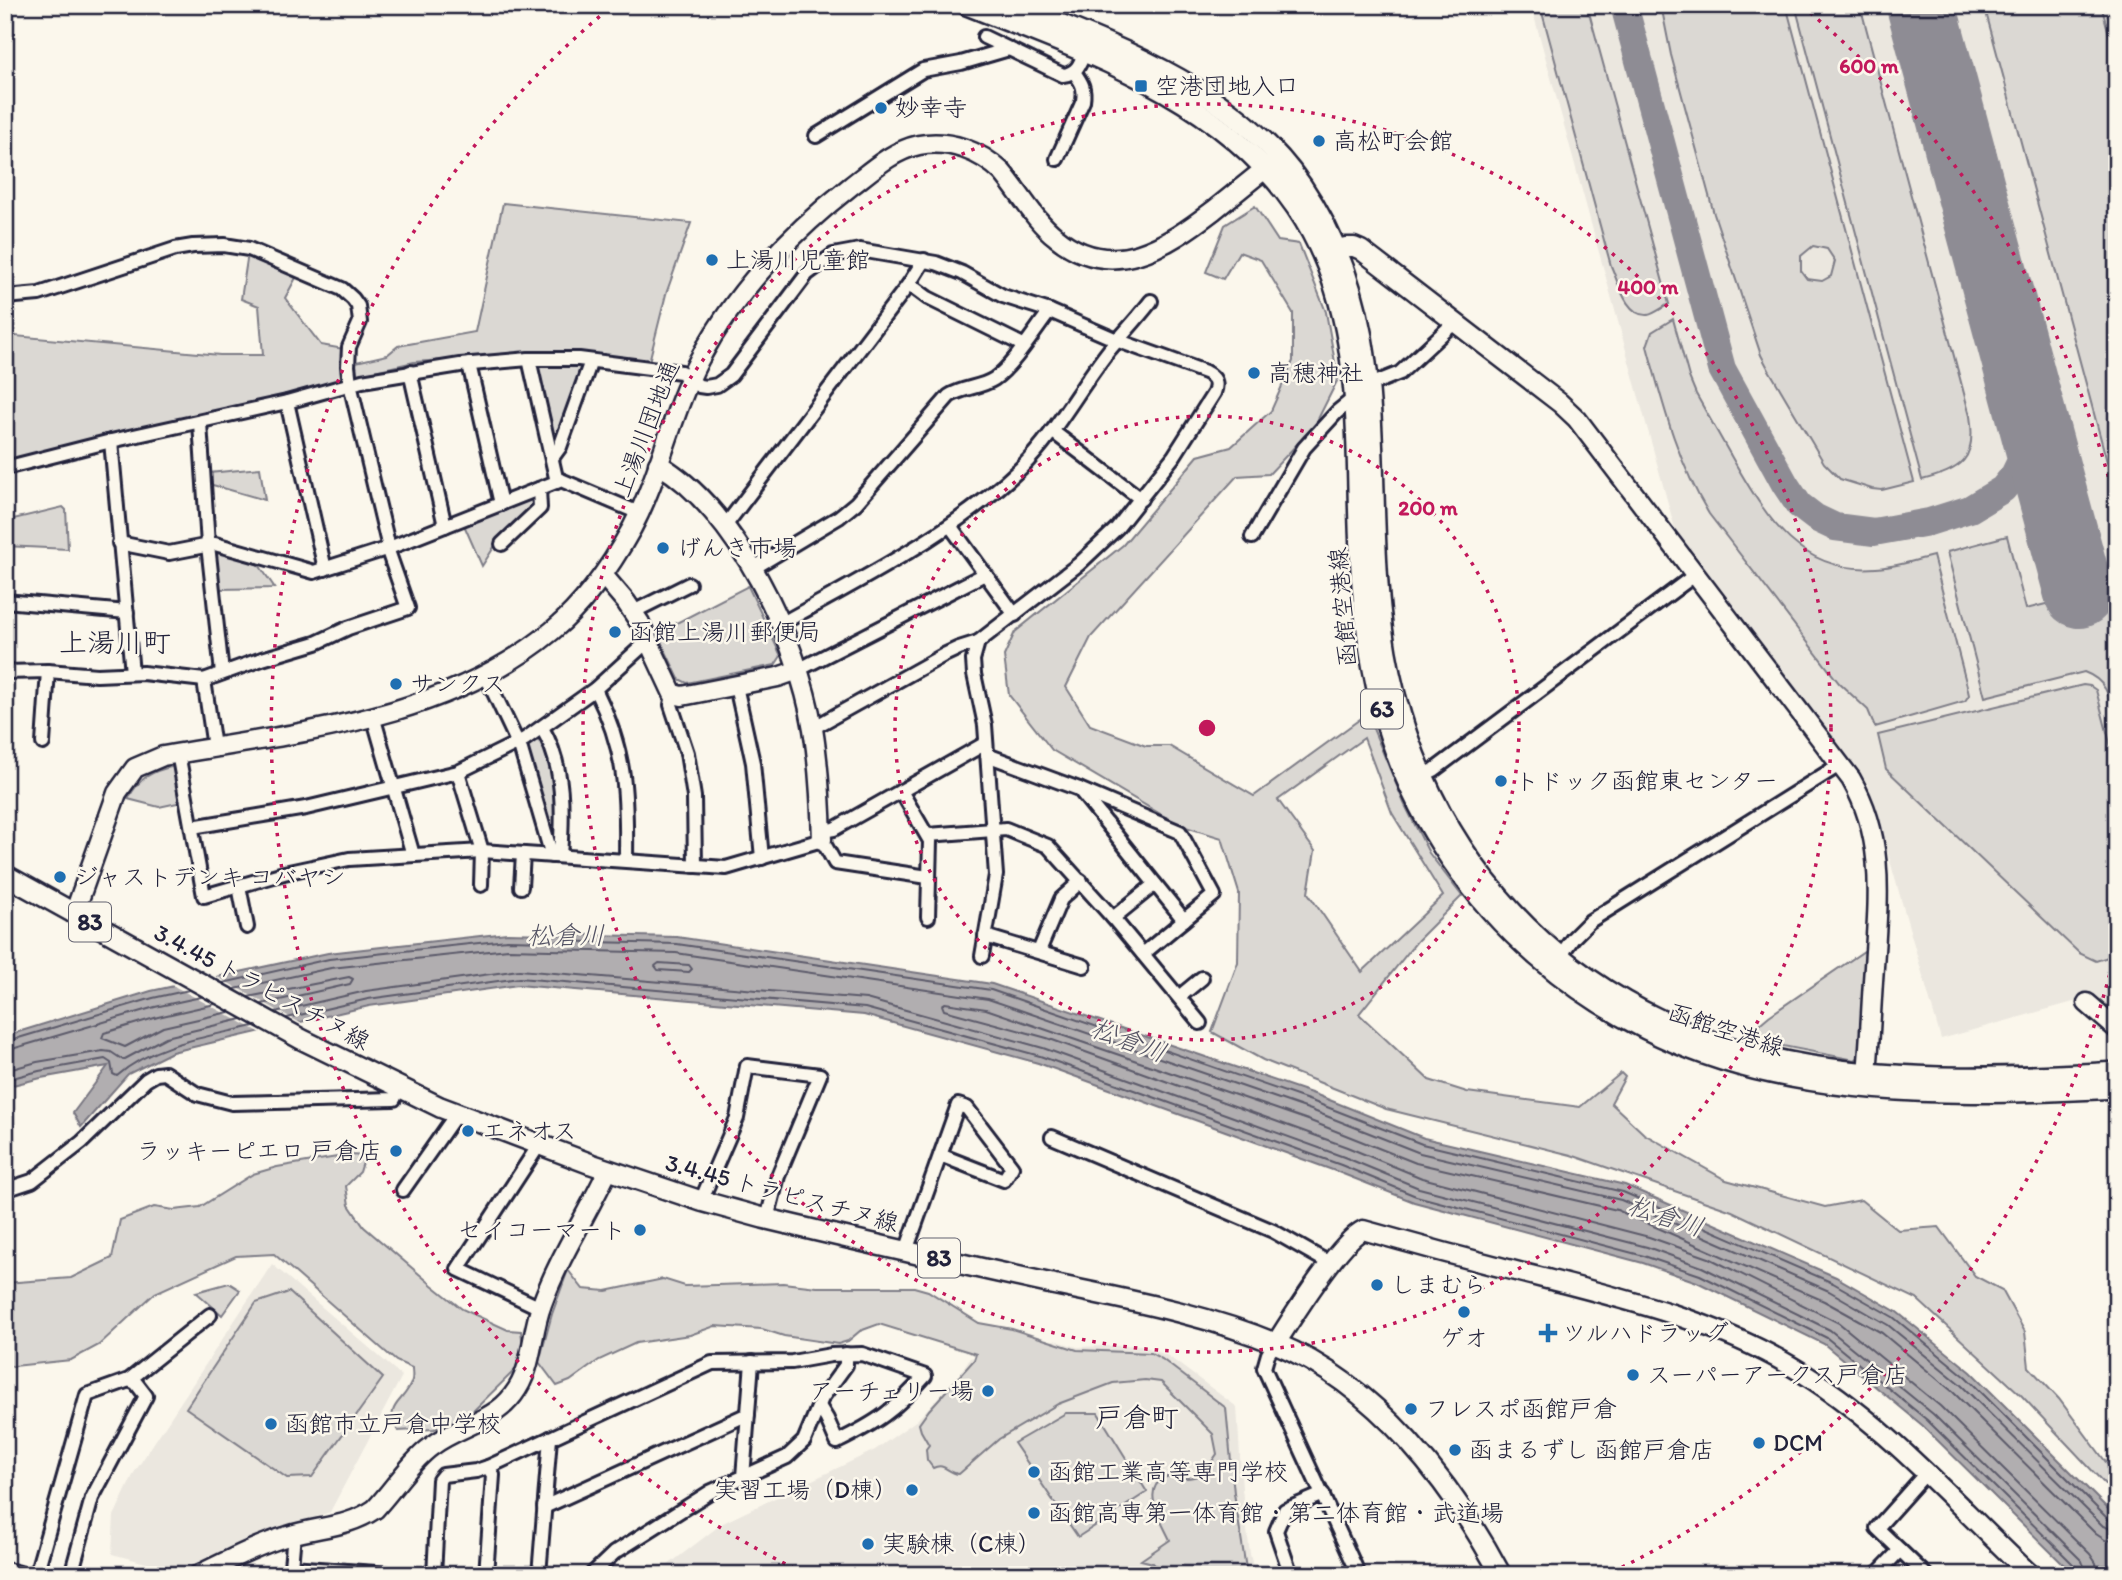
<svg xmlns="http://www.w3.org/2000/svg" width="2122" height="1580" viewBox="0 0 2122 1580" font-family="Itim,'Klee One',sans-serif">
  <style>
    .built { fill: #ebe7df }
    .green { fill: #dbd8d3; stroke: #7e7d87; stroke-width: 2; fill-rule: evenodd }
    .water { fill: #b1aeb0; stroke: #787681; stroke-width: 2 }
    .pier { fill: #fbf7ec }
    .lines { fill: none; stroke-linecap: round; stroke-linejoin: round }
    .shore { stroke: #5b5a6a; stroke-width: 2 }
    .taxiway { stroke: #8e8c94; stroke-width: 28 }
    .runway { stroke: #8e8c94; stroke-width: 70 }
    .street-casing { stroke: #22223b; stroke-width: 18 }
    .secondary-casing { stroke: #22223b; stroke-width: 23 }
    .primary-casing { stroke: #22223b; stroke-width: 24 }
    .street { stroke: #fbf7ec; stroke-width: 12 }
    .secondary { stroke: #fbf7ec; stroke-width: 18 }
    .primary { stroke: #fbf7ec; stroke-width: 19 }
    .ring { fill: none; stroke: #c2185b; stroke-width: 3.5; stroke-dasharray: 3.5 7 }
    .poi-dot { fill: #1f6fb2; stroke: #fbf7ec; stroke-width: 2.5 }
    .labels { text-anchor: middle; stroke-width: 5; stroke-linejoin: round; paint-order: stroke }
    .shield { fill: #fbf7ec; stroke: #636270; stroke-width: 2 }
    .shield-label { font-size: 23px; font-weight: bold; fill: #22223b }
    .poi-label { font-size: 24px; fill: #22223b; stroke: #fbf7ec; text-anchor: start }
    .street-label { font-size: 24px; fill: #22223b; stroke: #fbf7ec }
    .water-label { font-size: 26px; font-style: italic; fill: #545364; stroke: #fbf7ec }
    .quarter-label { font-size: 28px; fill: #22223b; stroke: #fbf7ec }
    .centre { fill: #c2185b; stroke: #fbf7ec; stroke-width: 3.5 }
    .ring-label { font-size: 21px; text-anchor: middle; font-weight: bold; fill: #c2185b; stroke: #fbf7ec; stroke-width: 5; stroke-linejoin: round; paint-order: stroke }
  </style>
  <rect width="100%" height="100%" fill="#fbf7ec"/>
  <filter id="ink" filterUnits="userSpaceOnUse"><feTurbulence type="fractalNoise" baseFrequency=".0143" numOctaves="2"/><feDisplacementMap in="SourceGraphic" scale="14" xChannelSelector="R" yChannelSelector="G"/><feConvolveMatrix kernelMatrix="1 2 1 2 8 2 1 2 1" color-interpolation-filters="sRGB"/></filter>
  <g filter="url(#ink)">
    <g class="built">
      <polygon points="1531,5 2117,5 2117,1017 2095,996 1941,1039 1868,784 1677,536"/>
      <polygon points="272,1264 402,1376 330,1512 239,1544 180,1572 112,1554 114,1516 134,1473"/>
      <polygon points="1054,1340 1077,1347 1141,1345 1168,1356 1237,1407 1242,1489 1250,1554 1255,1575 655,1575 723,1523 875,1450 917,1420 958,1376 970,1358"/>
    </g>
    <g class="green">
      <path d="M1540 5H1587L1669 304C1663 307 1654 314 1648 315 1626 317 1618 281 1611 266Z"/>
      <path d="M1661 5H1786L1914 482 1882 490 1872 489 1840 479 1824 463 1769 370 1761 355 1714 214 1671 55ZM1813 246 1827 249 1835 261 1831 276 1822 281 1807 279 1801 271V256Z"/>
      <path d="M1795 5H1860L1970 416C1977 460 1962 469 1922 480Z"/>
      <polygon points="1984,5 2101,5 2117,63 2117,499"/>
      <polygon points="503,203 691,223 666,294 649,362 581,352 532,354 414,362 357,375 356,362 387,355 398,346 475,332"/>
      <path d="M1255 206 1278 241 1299 244 1326 312 1338 379 1315 425 1269 474 1237 476 1091 637 1066 687 1090 725 1146 746H1169L1254 796 1367 714 1404 803 1429 853 1462 896 1418 940 1359 1014 1429 1080 1467 1092 1580 1107 1621 1073 1625 1077 1611 1103 1644 1134 1726 1180 1825 1207 1861 1200 1898 1230 1939 1227 1975 1276 2002 1290 2025 1332 2029 1367 2059 1399 2117 1477V1497L2021 1395 1917 1299 1732 1211 1571 1155 1386 1109 1263 1060 1212 1032 1238 962 1239 893 1222 838 1179 825 1052 750 1009 695 1004 656 1015 632 1123 545 1198 456 1231 447 1271 411 1293 361V313L1261 260 1239 252 1223 279 1206 272 1225 225ZM1364 738 1392 813 1443 896 1362 972 1308 893 1315 851 1278 800Z"/>
      <polygon points="248,253 298,274 285,298 321,345 344,349 344,376 341,383 287,398 43,452 5,462 5,335 220,355 263,355 259,306 241,299"/>
      <path d="M1673 319 1689 377 1696 394C1709 417 1722 440 1735 463 1768 520 1801 574 1876 568 1895 567 1915 560 1933 556L1967 686 1969 695 1965 701 1875 727 1868 710 1839 683 1709 514C1677 461 1663 405 1647 346L1652 332Z"/>
      <polygon points="535,364 585,365 557,444 553,444"/>
      <polygon points="260,468 265,500 209,484 209,473"/>
      <polygon points="535,497 534,507 498,541 482,566 464,525"/>
      <polygon points="63,507 66,510 68,549 5,546 5,521"/>
      <path d="M2007 536 2026 609 2117 586V728C2110 703 2111 682 2084 672L1985 697 1947 552Z"/>
      <polygon points="214,552 235,555 259,565 275,588 219,589"/>
      <polygon points="748,586 781,656 775,665 687,683 679,679 657,633"/>
      <polygon points="2083,685 2090,686 2096,690 2117,770 2117,954 2096,961 2079,953 1886,769 1878,735"/>
      <path d="M536 740 543 743C557 771 557 808 557 840H552L526 748Z"/>
      <path d="M175 766 182 802 159 807 128 799C139 778 151 771 175 766Z"/>
      <polygon points="1867,949 1861,1055 1855,1060 1752,1040 1756,1027 1769,1016"/>
      <path d="M349 1155 365 1156 360 1172 346 1186 349 1205 364 1227 432 1285 462 1309 508 1330 521 1331 523 1345 515 1370 464 1420 434 1429 398 1431C382 1403 406 1403 412 1380 413 1376 412 1372 412 1368L396 1361 274 1254 236 1256 155 1293 99 1345 71 1360 5 1367V1283L71 1278 112 1258 120 1220 154 1207 174 1210 200 1207 253 1174 277 1167Z"/>
      <path d="M568 1270 583 1289 606 1291 663 1279 685 1286 783 1283 817 1287H914L928 1291 979 1323 1012 1329 1077 1350 1151 1353 1162 1359 1226 1408 1234 1493 1247 1575H1163L1153 1563 1141 1560 1170 1540C1163 1524 1140 1490 1164 1478 1171 1474 1179 1479 1186 1478 1192 1478 1198 1476 1203 1474L1217 1454 1213 1434 1161 1382 1145 1380 1113 1383 1058 1404 999 1439 959 1474C947 1473 945 1462 933 1468L927 1460 926 1449 929 1445 921 1431 919 1424 929 1410 974 1360 976 1354 879 1324 860 1331 848 1341 838 1344 784 1336 762 1329 715 1326 690 1335 636 1343 599 1360 570 1381 557 1386 539 1362 552 1314Z"/>
      <polygon points="229,1283 240,1290 222,1315 196,1292"/>
      <polygon points="289,1292 383,1378 312,1477 287,1478 186,1408 256,1303"/>
      <polygon points="1066,1413 1098,1413 1147,1492 1078,1537 1014,1443"/>
    </g>
    <polygon class="water" points="507,933 677,937 992,984 1317,1095 1424,1138 1625,1185 1836,1277 1897,1312 1971,1372 2117,1518 2117,1575 2074,1575 1922,1425 1824,1344 1697,1282 1643,1263 1414,1202 1338,1172 1038,1063 864,1015 518,985 369,1006 172,1052 128,1074 81,1127 73,1113 108,1066 41,1078 5,1087 5,1036 151,991 328,953"/>
    <polygon class="pier" points="212,974 304,1025 263,1034 170,984"/>
    <g class="lines">
      <g class="shore">
        <polygon points="659,963 689,965 692,969 689,972 658,970 655,966"/>
        <polyline points="223,983 329,959 507,940 677,944 991,990 1314,1102 1422,1144 1623,1192 1833,1283 1893,1317 1966,1377 2109,1520 2117,1522"/>
        <polyline points="235,989 331,968 508,949 676,953 988,999 1311,1110 1420,1153 1621,1200 1829,1291 1888,1325 1960,1384 2103,1526 2117,1531"/>
        <polyline points="248,997 349,977 353,979 350,984 262,1004"/>
        <polyline points="215,1004 158,1017 104,1033 102,1038 125,1047 163,1027 229,1012"/>
        <polyline points="275,1012 366,991 519,970 866,999 1043,1048 1344,1157 1419,1188 1647,1247 1702,1267 1830,1330 1933,1414 2082,1561 2087,1575"/>
        <polyline points="287,1018 368,999 519,978 865,1008 1040,1056 1341,1165 1416,1196 1644,1256 1700,1275 1827,1338 1927,1420 2076,1567 2078,1575"/>
        <polyline points="5,1042 153,998 189,990"/>
        <polyline points="5,1051 155,1007 201,997"/>
        <polyline points="5,1071 37,1062 103,1051 111,1052 123,1060 166,1037 242,1019"/>
        <path d="M5 1080 39 1071 105 1059 111 1063 113 1074 117 1076C154 1043 207 1037 254 1026"/>
        <polyline points="2098,1575 2096,1563 2090,1554 1940,1406 1839,1323 1709,1258 1649,1237 1422,1178 1347,1147 1047,1038 944,1010 942,1005 945,1003 986,1009 1308,1120 1416,1163 1617,1210 1824,1301 1882,1333 1953,1392 2096,1534 2105,1540 2117,1541"/>
      </g>
      <polyline class="taxiway" points="1624,5 1722,369 1785,484 1799,505 1816,518 1835,527 1874,532 1929,522 1970,509 2003,489 2014,475 2028,446 2032,415"/>
      <polyline class="runway" points="1921,5 2079,593"/>
      <defs>
        <g id="street">
          <path d="M984 37 1063 75C1079 73 1081 61 1086 48"/>
          <polyline points="816,136 923,70 961,63 1009,49"/>
          <path d="M1057 159 1083 101C1085 88 1082 83 1074 72"/>
          <polyline points="909,284 928,298 1023,345"/>
          <polyline points="5,297 39,294 175,249 193,246 224,245 249,249 342,289 353,299 358,306 360,322 349,347 348,366 350,384 389,548"/>
          <path d="M529 359H579L681 372 699 386 706 387 717 385 731 375 807 274 833 255 860 250 936 263 962 273 1003 296 1050 311 1119 341 1205 372C1215 377 1218 382 1214 393L1174 456 1117 528 1079 564 978 642 973 660 974 674 985 725 996 875 982 956"/>
          <polyline points="469,364 501,504"/>
          <polyline points="410,372 445,526"/>
          <polyline points="287,402 325,569"/>
          <polyline points="200,423 208,545 222,673"/>
          <polyline points="1052,431 1141,499"/>
          <polyline points="111,441 132,673"/>
          <polyline points="552,458 560,447 591,361"/>
          <polyline points="5,468 111,441 287,402 362,381 460,365 529,359 557,482"/>
          <polyline points="725,526 909,284 924,260"/>
          <polyline points="951,527 1015,615"/>
          <polyline points="1252,537 1304,448 1337,412 1370,385 1400,373 1455,322"/>
          <polyline points="119,543 169,553 215,544 314,572 389,548 561,480 639,513"/>
          <polyline points="502,544 540,508 539,489"/>
          <path d="M752 569 839 517 856 503 949 396C963 387 980 388 994 379 1012 367 1036 329 1050 311"/>
          <polyline points="5,601 127,612"/>
          <polyline points="633,612 689,584"/>
          <path d="M781 624C864 577 951 535 1021 468 1056 433 1079 388 1110 349 1124 333 1138 318 1151 301"/>
          <polyline points="798,670 985,574"/>
          <polyline points="5,672 48,671 97,675 143,673 204,680 262,659 316,643 348,628 408,608 387,548"/>
          <polyline points="485,674 521,750 552,856"/>
          <polyline points="204,680 214,747"/>
          <polyline points="736,686 753,763 762,858"/>
          <path d="M595 689C626 750 627 793 626 860"/>
          <polyline points="673,694 671,705 687,753 694,797 695,866"/>
          <polyline points="373,716 413,855"/>
          <path d="M542 728C565 766 563 814 560 856"/>
          <polyline points="813,728 944,655 959,648 978,642"/>
          <polyline points="43,743 48,671"/>
          <polyline points="178,753 204,896 284,873 349,859 482,851 726,868 822,840 835,863 928,877"/>
          <polyline points="987,755 1079,789 1184,920"/>
          <polyline points="458,772 482,851 481,885"/>
          <polyline points="1418,778 1434,770 1696,574"/>
          <polyline points="1079,789 1180,832 1214,895 1143,954"/>
          <polyline points="901,791 930,841 928,917"/>
          <polyline points="192,827 306,808 458,772 525,739 595,689 649,640"/>
          <polyline points="822,831 834,829 986,743"/>
          <polyline points="928,835 1006,829 1048,846 1113,918 1200,1023"/>
          <polyline points="239,886 247,927"/>
          <polyline points="521,887 523,854"/>
          <polyline points="1113,918 1155,884"/>
          <polyline points="985,936 1084,966"/>
          <polyline points="1039,951 1061,899 1081,881"/>
          <polyline points="1558,959 1573,938 1590,921 1841,764"/>
          <polyline points="1179,997 1202,978"/>
          <polyline points="1052,1137 1273,1231 1331,1264"/>
          <polyline points="5,1190 32,1181 82,1142 146,1080 156,1074 165,1073 197,1094 232,1103 394,1099 400,1087"/>
          <polyline points="403,1190 457,1113"/>
          <polyline points="701,1201 737,1118 747,1066 820,1075 778,1176 767,1219"/>
          <polyline points="906,1251 958,1105 967,1108 1012,1167 1004,1180 940,1155"/>
          <polyline points="534,1305 458,1269 539,1145"/>
          <polyline points="1276,1343 1268,1354 1264,1368 1359,1575"/>
          <polyline points="743,1477 752,1362"/>
          <polyline points="544,1507 748,1414"/>
          <polyline points="294,1534 291,1567 404,1575"/>
          <polyline points="37,1571 87,1395 129,1380 210,1315"/>
          <polyline points="71,1575 92,1498 146,1396 136,1383 129,1380"/>
          <path d="M434 1575 439 1480 443 1475 476 1471 488 1467 712 1363 792 1362 831 1355 862 1354 925 1376C895 1410 878 1422 837 1442L827 1419 819 1406"/>
          <polyline points="486,1575 493,1475 488,1467"/>
          <polyline points="539,1575 550,1438"/>
          <polyline points="591,1575 614,1553 710,1492 787,1457 804,1441 822,1398 846,1365 846,1354"/>
          <polyline points="1291,1575 1276,1531 1285,1510 1323,1494"/>
          <polyline points="1876,1575 1900,1550"/>
          <polyline points="1926,1575 1877,1528 1926,1473"/>
        </g>
        <g id="secondary">
          <path d="M1345 247H1354L1361 250 1560 403 1577 419 1851 779C1886 840 1878 900 1874 967 1871 1006 1870 1045 1866 1085"/>
          <path d="M658 464C737 510 798 640 813 729 819 765 821 804 822 840"/>
          <polyline points="603,575 626,602 640,623 673,694 682,696 778,677 798,670"/>
          <path d="M74 914 117 793 135 768 163 756C295 733 445 720 552 631 586 603 611 566 632 528 660 475 671 414 699 360 736 290 790 234 851 186 872 170 892 151 919 145 949 139 980 151 1002 172 1020 193 1034 220 1056 237 1112 283 1167 246 1214 210 1235 193 1256 176 1276 160"/>
          <polyline points="2087,1003 2117,1029"/>
          <path d="M1276 1343C1292 1318 1340 1241 1363 1230 1423 1247 1483 1263 1543 1278 1629 1300 1714 1321 1791 1366 1883 1420 1954 1503 2031 1575"/>
          <polyline points="5,1572 17,1575"/>
          <path d="M198 1575C227 1561 257 1545 288 1536 318 1526 347 1528 375 1509 393 1490 411 1461 432 1446 458 1426 493 1422 513 1395 534 1368 530 1335 542 1304 559 1257 587 1215 608 1170"/>
        </g>
        <g id="primary">
          <path d="M967 5C1087 53 1219 95 1296 207 1375 323 1350 465 1363 596 1368 645 1375 693 1391 739 1448 910 1597 1036 1771 1073 1885 1098 2002 1094 2117 1088"/>
          <path d="M1012 5C1116 46 1236 89 1302 186 1392 319 1365 459 1380 608 1403 848 1568 1026 1806 1065 1909 1082 2013 1078 2117 1072"/>
          <path d="M5 875 301 1039 440 1107 591 1164 701 1201 763 1218C859 1241 956 1263 1052 1284 1128 1300 1205 1314 1277 1344 1376 1385 1452 1483 1501 1575"/>
        </g>
      </defs>
      <use href="#street" class="street-casing"/>
      <use href="#secondary" class="secondary-casing"/>
      <use href="#primary" class="primary-casing"/>
      <use href="#street" class="street"/>
      <use href="#secondary" class="secondary"/>
      <use href="#primary" class="primary"/>
    </g>
  </g>
  <g class="ring">
    <circle cx="1207" cy="728" r="312"/>
    <circle cx="1207" cy="728" r="624"/>
    <path d="M2115 954A936 936 0 0 1 1610 1573M804 1573A936 936 0 0 1 612 6M1802 6A936 936 0 0 1 2115 502"/>
  </g>
  <g class="poi-dot">
    <rect x="1134" y="79" width="14" height="14" rx="3.5"/>
    <circle cx="881" cy="108" r="7"/>
    <circle cx="1319" cy="141" r="7"/>
    <circle cx="712" cy="260" r="7"/>
    <circle cx="1254" cy="373" r="7"/>
    <circle cx="663" cy="548" r="7"/>
    <circle cx="615" cy="632" r="7"/>
    <circle cx="396" cy="684" r="7"/>
    <circle cx="1501" cy="781" r="7"/>
    <circle cx="60" cy="877" r="7"/>
    <circle cx="468" cy="1131" r="7"/>
    <circle cx="396" cy="1151" r="7"/>
    <circle cx="640" cy="1230" r="7"/>
    <circle cx="1377" cy="1285" r="7"/>
    <circle cx="1464" cy="1312" r="7"/>
    <path d="M1544.5 1322.5h7v7h7v7h-7v7h-7v-7h-7v-7h7z"/>
    <circle cx="1633" cy="1375" r="7"/>
    <circle cx="988" cy="1391" r="7"/>
    <circle cx="1411" cy="1409" r="7"/>
    <circle cx="271" cy="1424" r="7"/>
    <circle cx="1759" cy="1443" r="7"/>
    <circle cx="1455" cy="1450" r="7"/>
    <circle cx="1034" cy="1472" r="7"/>
    <circle cx="912" cy="1490" r="7"/>
    <circle cx="1034" cy="1513" r="7"/>
    <circle cx="868" cy="1544" r="7"/>
  </g>
  <g class="labels">
    <g class="shield">
      <rect x="1361" y="689.5" width="42" height="39" rx="5"/>
      <rect x="69" y="902.5" width="42" height="39" rx="5"/>
      <rect x="918" y="1238.5" width="42" height="39" rx="5"/>
    </g>
    <g class="shield-label">
      <text x="1382" y="717">63</text>
      <text x="90" y="930">83</text>
      <text x="939" y="1266">83</text>
    </g>
    <g class="poi-label">
      <text x="1155" y="94">空港団地入口</text>
      <text x="895" y="116">妙幸寺</text>
      <text x="1333" y="149">高松町会館</text>
      <text x="726" y="268">上湯川児童館</text>
      <text x="1268" y="381">高穂神社</text>
      <text x="677" y="556">げんき市場</text>
      <text x="629" y="640">函館上湯川郵便局</text>
      <text x="410" y="692">サンクス</text>
      <text x="1515" y="789">トドック函館東センター</text>
      <text x="74" y="885">ジャストデンキ コバヤシ</text>
      <text x="482" y="1139">エネオス</text>
      <text x="382" y="1159" text-anchor="end">ラッキーピエロ 戸倉店</text>
      <text x="626" y="1238" text-anchor="end">セイコーマート</text>
      <text x="1391" y="1293">しまむら</text>
      <text x="1562" y="1341">ツルハドラッグ</text>
      <text x="1464" y="1346" text-anchor="middle">ゲオ</text>
      <text x="1647" y="1383">スーパーアークス戸倉店</text>
      <text x="974" y="1399" text-anchor="end">アーチェリー場</text>
      <text x="1425" y="1417">フレスポ函館戸倉</text>
      <text x="285" y="1432">函館市立戸倉中学校</text>
      <text x="1773" y="1451">DCM</text>
      <text x="1469" y="1458">函まるずし 函館戸倉店</text>
      <text x="1048" y="1480">函館工業高等専門学校</text>
      <text x="898" y="1498" text-anchor="end">実習工場（D棟）</text>
      <text x="1048" y="1521">函館高専第一体育館・第二体育館・武道場</text>
      <text x="882" y="1552">実験棟（C棟）</text>
    </g>
    <g class="street-label">
      <text transform="translate(646 429) rotate(-69)" y="8">上湯川団地通</text>
      <text transform="translate(1343 607) rotate(-95)" y="8">函館空港線</text>
      <text transform="translate(262 987) rotate(28)" y="8">3.4.45 トラピスチヌ線</text>
      <text transform="translate(1726 1030) rotate(18)" y="8">函館空港線</text>
      <text transform="translate(782 1193) rotate(15)" y="8">3.4.45 トラピスチヌ線</text>
    </g>
    <g class="water-label">
      <text x="566" y="944">松倉川</text>
      <text transform="translate(1129 1040) rotate(21)" y="9">松倉川</text>
      <text transform="translate(1666 1216) rotate(18)" y="9">松倉川</text>
    </g>
    <g class="quarter-label">
      <text x="115" y="652">上湯川町</text>
      <text x="1137" y="1427">戸倉町</text>
    </g>
  </g>
  <circle cx="1207" cy="728" r="10" class="centre"/>
  <g class="ring-label">
    <text x="1869" y="73">600 m</text>
    <text x="1648" y="294">400 m</text>
    <text x="1428" y="515">200 m</text>
  </g>
  <rect width="2122" height="1580" fill="none" stroke="#fbf7ec" stroke-width="28"/>
  <rect x="14" y="14" width="2094" height="1552" fill="none" stroke="#22223b" stroke-width="2.5" filter="url(#ink)"/>
</svg>
